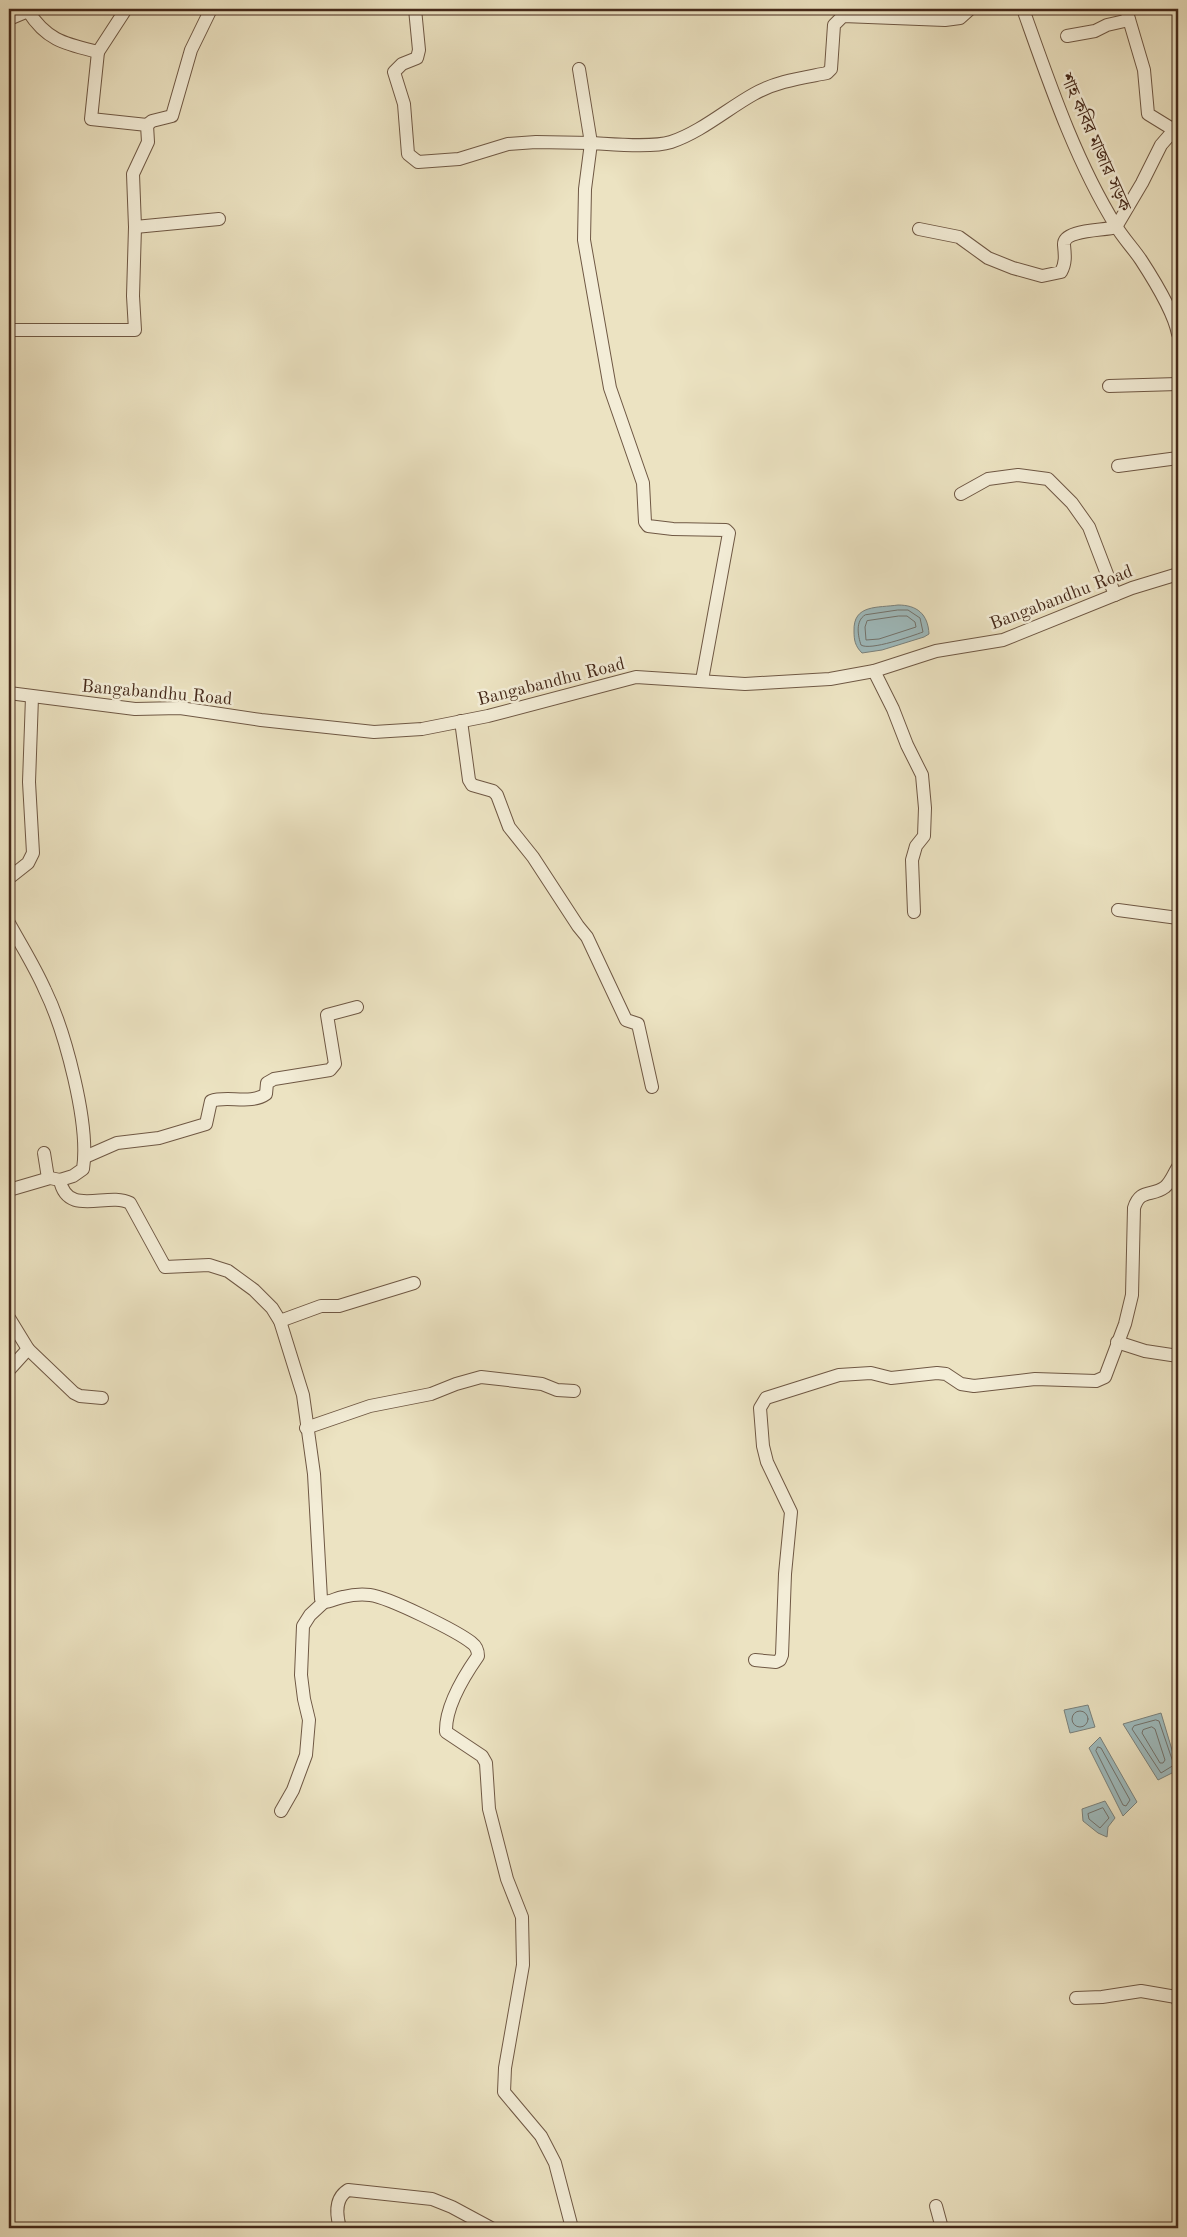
<svg xmlns="http://www.w3.org/2000/svg" width="1187" height="2237" viewBox="0 0 1187 2237" font-family="'Old Standard TT','Noto Serif Bengali',serif">
  <style>
    .water { fill: #9ebbbe; stroke: #7a817c }
    .lines { fill: none; stroke-linecap: round; stroke-linejoin: round }
    .shore { stroke: #72726c; stroke-width: 1 }
    .minor-casing { stroke: #6f5844; stroke-width: 14 }
    .minor { stroke: #f3edd7; stroke-width: 12 }
    .labels { text-anchor: middle; stroke-width: 5; stroke-linejoin: round; paint-order: stroke }
    .street-label { font-size: 18px; fill: #45291a; stroke: #f3edd7 }
  </style>
  <rect width="100%" height="100%" fill="#ece3c2"/>
  <filter id="stains"><feTurbulence type="fractalNoise" baseFrequency=".004" numOctaves="4"/><feColorMatrix values="0 0 0 0 .2 0 0 0 0 .09 0 0 0 0 .02 0 0 0 .5 -.17"/></filter>
  <radialGradient id="worn" r=".72"><stop offset=".6" stop-color="#630" stop-opacity="0"/><stop offset="1" stop-color="#630" stop-opacity=".3"/></radialGradient>
  <g class="water">
    <path d="M898 605C917 605 928 614 929 634L924 637 882 650 862 653C855 646 854 640 854 631 853 604 878 608 898 605Z"/>
    <polygon points="1088,1705 1095,1727 1070,1733 1064,1710"/>
    <polygon points="1161,1713 1178,1770 1158,1780 1123,1724"/>
    <polygon points="1100,1737 1137,1802 1123,1816 1089,1748"/>
    <polygon points="1105,1801 1115,1818 1108,1827 1107,1837 1098,1833 1083,1821 1082,1809"/>
  </g>
  <g class="lines">
    <g class="shore">
      <path d="M898 610H908L920 618 923 632C912 636 870 651 861 645 858 636 855 621 865 615Z"/>
      <polygon points="899,616 907,616 915,622 916,627 879,639 866,640 865,627 867,621"/>
      <circle cx="1080" cy="1719" r="8"/>
      <polygon points="1156,1720 1159,1721 1174,1765 1161,1773 1132,1729 1134,1726"/>
      <polygon points="1152,1727 1155,1729 1165,1760 1163,1763 1160,1763 1142,1733 1143,1730"/>
      <polygon points="1098,1747 1101,1748 1130,1800 1126,1806 1123,1805 1096,1751"/>
      <polygon points="1103,1808 1109,1818 1100,1828 1089,1819 1088,1814"/>
    </g>
    <defs>
      <g id="minor">
        <polyline points="415,9 419,50 417,58 402,64 394,72 404,104 408,154 418,162 459,159 508,144 536,142 591,143 579,69"/>
        <path d="M1023 9C1049 82 1075 160 1116 226 1123 238 1133 248 1141 260 1154 280 1174 312 1178 334"/>
        <polyline points="1126,9 1144,70 1148,114 1174,130 1178,130"/>
        <polyline points="9,19 28,11 28,9"/>
        <polyline points="1067,36 1095,31 1107,25 1129,20"/>
        <polyline points="98,52 126,9"/>
        <polyline points="147,125 152,121 172,116 191,50 211,9"/>
        <polyline points="135,227 219,219"/>
        <path d="M919 229 959 237 988 258 1013 268 1042 276 1061 272C1066 263 1065 255 1064 245 1063 229 1104 231 1116 227L1142 183 1161 145 1174 130"/>
        <path d="M9 330H135L133 296 135 227 133 174 148 142 147 125 91 119 98 52C66 44 47 41 28 11"/>
        <polyline points="1109,386 1178,384"/>
        <polyline points="1118,466 1178,458"/>
        <polyline points="961,494 988,479 1018,475 1048,479 1072,503 1089,527 1115,595"/>
        <polyline points="874,671 893,709 907,745 922,775 925,808 924,836 916,846 912,860 914,912"/>
        <path d="M702 680 729 533 726 530 673 529 648 526 645 522 643 483 610 388 584 240 585 189 591 143C612 144 652 148 671 142 701 132 727 109 754 94 777 81 802 78 827 73L831 69 834 25 843 16 945 20 960 18 970 9"/>
        <polyline points="9,693 135,709 180,708 261,720 374,732 422,729 488,716 636,677 745,684 830,679 874,671 936,651 1003,640 1132,588 1178,574"/>
        <polyline points="461,721 469,780 472,785 493,791 497,795 509,827 533,857 578,926 587,937 626,1020 638,1024 652,1087"/>
        <polyline points="9,878 28,863 33,853 29,782 32,697"/>
        <polyline points="1118,910 1178,918"/>
        <path d="M9 923C21 945 35 967 45 990 65 1031 90 1124 83 1169L73 1176 60 1180C67 1218 108 1191 130 1203L165 1267 209 1265 228 1271 254 1290 272 1308 280 1321 303 1395 314 1474 321 1599 324 1602C331 1602 336 1598 343 1597 351 1595 361 1594 370 1595 388 1597 457 1631 472 1643 476 1646 478 1651 478 1656 464 1676 445 1706 446 1732L482 1756 486 1763 489 1809 507 1879 522 1917 523 1965 505 2068 504 2092 541 2136 555 2163 572 2228"/>
        <polyline points="44,1153 48,1178"/>
        <path d="M85 1157 117 1143 159 1138 206 1124 211 1101C227 1095 251 1105 266 1094L267 1083 274 1079 330 1070 335 1064 327 1015 357 1007"/>
        <polyline points="9,1190 50,1178 60,1180"/>
        <polyline points="9,1318 28,1349 9,1370"/>
        <polyline points="280,1321 321,1306 339,1306 414,1283"/>
        <polyline points="1117,1342 1145,1351 1178,1356"/>
        <polyline points="28,1349 74,1393 80,1396 102,1398"/>
        <polyline points="306,1428 370,1406 431,1394 456,1384 481,1377 542,1384 557,1390 574,1391"/>
        <path d="M755 1660 776 1662 780 1660 782 1655 785 1574 791 1512 767 1462 763 1446 760 1408 766 1398 839 1375 871 1373 891 1378 937 1373 946 1374 961 1384 974 1386 1035 1379 1096 1381 1105 1377 1125 1324 1132 1295 1134 1208C1140 1188 1152 1197 1165 1187 1171 1182 1174 1173 1178 1167"/>
        <polyline points="281,1811 293,1790 306,1755 309,1720 304,1699 301,1675 303,1626 310,1615 324,1602"/>
        <polyline points="1076,1998 1102,1997 1141,1991 1176,1997 1178,2001"/>
        <polyline points="936,2206 942,2228"/>
        <path d="M340 2228C336 2214 335 2198 348 2190L432 2199 452 2207 491 2228"/>
      </g>
    </defs>
    <use href="#minor" class="minor-casing"/>
    <use href="#minor" class="minor"/>
  </g>
  <g class="labels">
    <g class="street-label">
      <text transform="translate(1096 142) rotate(66)" y="6">শাহ কবির মাজার সড়ক</text>
      <text transform="translate(1061 597) rotate(-21)" y="6">Bangabandhu Road</text>
      <text transform="translate(551 681) rotate(-14)" y="6">Bangabandhu Road</text>
      <text transform="translate(157 692) rotate(5)" y="6">Bangabandhu Road</text>
    </g>
  </g>
  <rect width="1187" height="2237" fill="none" stroke="#ece3c2" stroke-width="30"/>
  <rect x="10" y="10" width="1167" height="2217" fill="none" stroke="#45291a" stroke-width="2.5"/>
  <rect x="15" y="15" width="1157" height="2207" fill="none" stroke="#45291a"/>
  <rect width="100%" height="100%" filter="url(#stains)"/>
  <rect width="100%" height="100%" fill="url(#worn)"/>
</svg>
